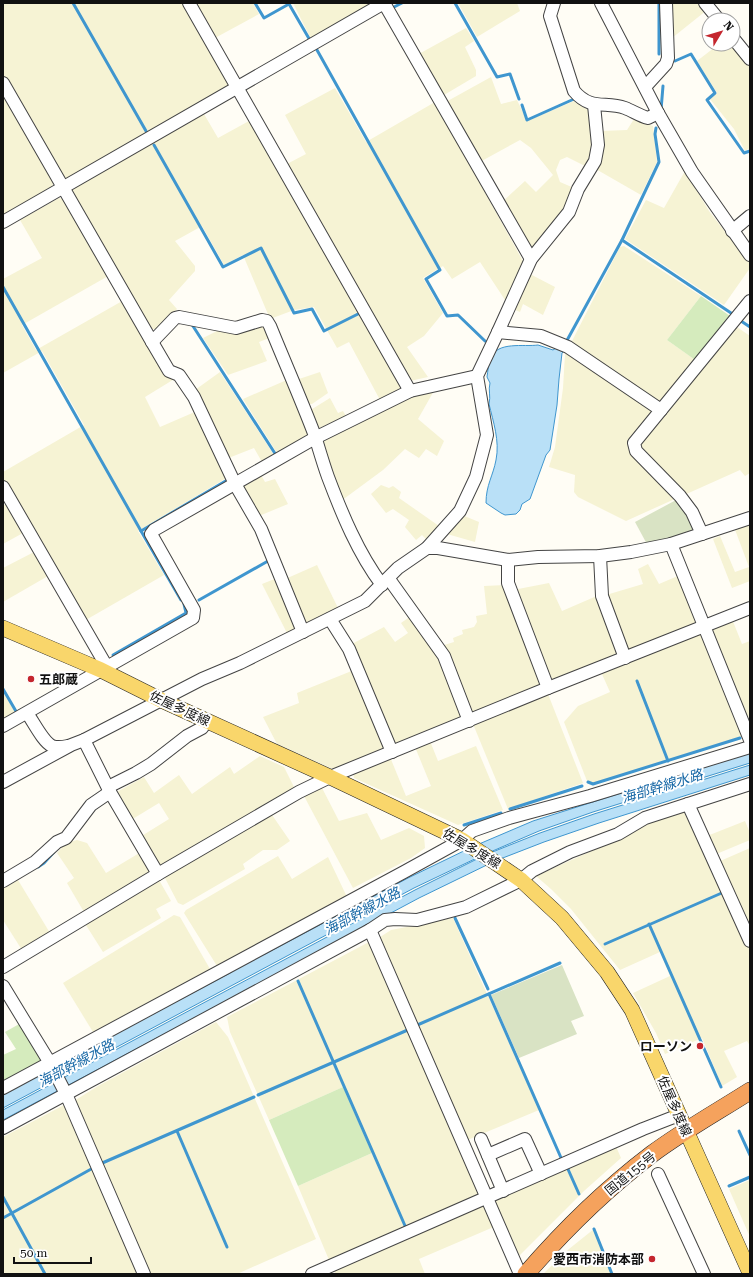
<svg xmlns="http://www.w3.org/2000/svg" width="753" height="1277" viewBox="0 0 753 1277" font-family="'Roboto Serif','Noto Sans JP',serif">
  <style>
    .farmland { fill: #f6f3d4 }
    .green { fill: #d5ebbd }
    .cemetery { fill: #d9e3c4 }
    .water { fill: #b9e0f7; stroke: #3f96cf }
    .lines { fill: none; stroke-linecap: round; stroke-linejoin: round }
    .stream { stroke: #3f96cf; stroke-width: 3 }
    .minor-casing { stroke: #444; stroke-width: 14 }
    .major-casing { stroke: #222; stroke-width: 16 }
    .highway-casing { stroke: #222; stroke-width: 18 }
    .minor { stroke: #fff; stroke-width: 12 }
    .major { stroke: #f9d66b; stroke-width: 15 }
    .highway { stroke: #f5a25d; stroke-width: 17 }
    .poi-dot { fill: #c4262e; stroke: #fff; stroke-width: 1.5 }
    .labels { text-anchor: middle; stroke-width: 4; stroke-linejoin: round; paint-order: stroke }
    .poi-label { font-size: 13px; font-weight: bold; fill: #111; stroke: #fff; text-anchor: end }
    .street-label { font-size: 13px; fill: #111; stroke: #fff }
    .water-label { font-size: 14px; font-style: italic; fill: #1768a6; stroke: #fff }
  </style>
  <rect width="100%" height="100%" fill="#fffdf5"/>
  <g class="farmland">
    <polygon points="3,3 184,3 229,83 228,88 69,179 60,176 3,77"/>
    <polygon points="195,3 253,3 259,14 215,38"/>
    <polygon points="293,3 374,3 311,39"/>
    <polygon points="458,3 517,3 520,11 477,37"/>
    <polygon points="672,3 702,3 707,10 672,38"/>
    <polygon points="466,28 474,41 465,47 476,70 476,76 444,95 417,55"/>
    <polygon points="719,44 733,44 750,64 750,148 745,151 734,129 710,99 717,93 697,61"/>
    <polygon points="491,77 501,104 517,100 527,121 574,101 593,113 593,152 587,167 567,157 560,160 556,170 560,182 574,188 566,210 536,249 529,249 501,203 525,181 536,192 553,175 531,148 520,140 478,163 444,103"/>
    <polygon points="3,88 54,178 52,188 3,217"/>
    <polygon points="335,88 366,142 435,102 524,263 507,303 480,262 452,279 443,266 423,278 443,313 424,336 407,347 428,377 410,381 285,165 306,154 285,115"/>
    <polygon points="204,114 218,138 249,121 403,387 380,400 349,342 337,348 314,307 294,310 270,319 243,255 224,265 202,226 175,241 195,266 195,271 169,300 177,309 159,329 149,329 71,196 72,189"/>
    <polygon points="636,116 642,122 653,126 657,162 641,195 594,168 601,131 627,130"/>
    <polygon points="685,171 709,211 750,264 750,268 724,305 625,239 646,200 664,208"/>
    <polygon points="59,198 66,200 110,275 22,325 36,350 124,300 176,378 145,397 160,427 197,411 228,477 138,531 164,575 84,621 3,480 3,472 84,425 42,351 3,373 3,279 42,258 20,220"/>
    <polygon points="624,246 701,296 667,340 698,362 663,405 570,345 620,247"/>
    <polygon points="530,274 555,287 543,315 523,304 520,312 513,309"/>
    <polygon points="263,324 272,337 259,342 267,361 228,375 203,338 223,328"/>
    <polygon points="734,325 750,336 750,473 745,476 740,470 682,496 637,445"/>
    <polygon points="568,351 654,409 631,444 677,498 626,521 578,497 574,492 575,475 549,467 555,447 563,388 565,354"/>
    <polygon points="220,372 274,455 262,462 254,448 226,459 195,390"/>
    <polygon points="320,372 328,393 312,404 305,404 296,380"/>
    <polygon points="289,379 309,434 277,453 243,399"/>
    <polygon points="435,389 418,419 444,441 437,456 426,449 419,458 405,449 383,470 341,501 322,439 410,397"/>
    <polygon points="330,398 338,413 343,411 346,416 317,429 309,411"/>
    <polygon points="260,473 265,482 275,479 288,504 259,516 241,485"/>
    <polygon points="381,485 389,488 393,486 401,492 399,498 439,526 429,542 422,535 416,540 405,527 409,520 393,509 386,513 371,494"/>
    <polygon points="6,504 23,533 3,544 3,506"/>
    <polygon points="462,515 479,522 475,542 447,534"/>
    <polygon points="750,523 750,581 732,588 713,539 720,536 735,572 749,567 734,527"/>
    <polygon points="34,552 48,576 3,602 3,568"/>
    <polygon points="648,564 659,584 680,575 699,624 629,652 606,595 643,584 638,569"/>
    <polygon points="317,565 339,610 304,629 283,580"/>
    <polygon points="277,578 298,627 288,635 262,584"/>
    <polygon points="549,583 562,611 599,595 620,655 547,684 513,590"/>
    <polygon points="506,585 542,686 472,715 441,646 454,642 453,638 463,634 462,630 474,627 477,622 476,616 487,614 484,586"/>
    <polygon points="411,616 440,656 462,719 395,747 350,645 384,627 395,642 408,633 401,623"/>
    <polygon points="732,619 742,644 750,641 750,716 746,718 711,630"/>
    <polygon points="700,630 744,736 593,783 587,781 564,722 578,706 610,692 601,672"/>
    <polygon points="354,670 386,748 337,771 277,744 263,717 299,703 297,693"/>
    <polygon points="3,691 16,712 3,719"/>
    <polygon points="548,694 583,783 508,809 473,724"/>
    <polygon points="430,741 438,761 476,746 503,810 458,825 354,778 353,772 390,757 406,796 431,786 415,747"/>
    <polygon points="260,756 284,767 295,789 162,867 156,865 140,837 169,819 159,803 131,820 115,793 144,777 154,793 179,775 192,794 230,767 234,774"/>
    <polygon points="321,786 339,821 367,813 381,840 409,828 424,836 425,848 411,858 353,888 304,796"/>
    <polygon points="686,809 750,946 750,1046 747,1041 724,1051 737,1077 722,1086 702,1038 665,1054 656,1033 633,993 670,976 660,952 620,970 571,909 551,889 536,876 625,836 653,821"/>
    <polygon points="270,812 290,841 277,850 263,850 243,864 245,869 183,905 178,903 165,878 167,872"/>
    <polygon points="745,821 750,833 750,840 714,855 707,836"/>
    <polygon points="77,840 87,843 106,873 141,852 152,869 150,874 84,912 67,883 74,878 57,853 66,843"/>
    <polygon points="750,848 750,934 718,862"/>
    <polygon points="278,856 292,879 328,857 347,897 217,966 184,913 186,910"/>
    <polygon points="18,880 50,933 22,950 3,920 3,889"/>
    <polygon points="159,880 171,901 156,909 161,918 103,952 84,922"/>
    <polygon points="174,915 180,917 210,969 93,1032 63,983"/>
    <polygon points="453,918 539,1110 465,1141 377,939 391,930"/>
    <polygon points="369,942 481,1192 478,1198 333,1261 329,1260 298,1186 372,1153 343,1087 269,1120 230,1032 227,1017"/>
    <polygon points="216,1022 228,1037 316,1239 237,1274 148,1274 74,1101 98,1086"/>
    <polygon points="64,1105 139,1274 3,1274 3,1137"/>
    <polygon points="615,1144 621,1158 584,1191 518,1257 493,1202 495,1197"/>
    <polygon points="750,1180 750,1237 729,1189"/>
    <polygon points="486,1204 496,1226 419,1259 425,1274 336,1274 333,1269"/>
    <polygon points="594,1229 612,1274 543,1274 569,1249"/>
  </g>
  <g class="green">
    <polygon points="701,296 733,318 698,362 667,340"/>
    <polygon points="21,1023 43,1059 41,1063 3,1084 3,1055 16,1049 5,1032"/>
    <polygon points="343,1087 372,1153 298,1186 269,1120"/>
  </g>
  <g class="cemetery">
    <polygon points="678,499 698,532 648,546 635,522"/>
    <polygon points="562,965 584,1016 571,1021 577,1034 519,1058 491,995"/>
  </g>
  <g class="water">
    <path d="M538 345 553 350 559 346 565 350 562 353 559 379 557 405 550 450 546 455 530 499 522 504 520 510 516 514 505 515 501 513 486 503C486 485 493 476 496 460 500 441 493 421 489 404 491 396 488 390 490 383L487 377C488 371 488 364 491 358 497 341 524 347 538 345Z"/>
    <polygon points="750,752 750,763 593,812 539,831 481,856 414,888 3,1108 3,1094 230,973 246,962 265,954 408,878 472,847 533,821"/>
    <polygon points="750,765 750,775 599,823 544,842 495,861 419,898 3,1120 3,1110 415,890 485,855 540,833 594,814"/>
  </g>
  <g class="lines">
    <g class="stream">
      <polyline points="73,3 146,131"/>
      <polyline points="255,3 264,18 289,4 311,42"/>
      <polyline points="455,3 497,77 510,74 519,99"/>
      <polyline points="659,3 659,54"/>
      <polyline points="394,7 402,3"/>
      <polyline points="317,50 440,270 426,279 447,316 458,315 485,341"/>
      <polyline points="675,61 691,54 715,93 707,100 744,153 750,151"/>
      <polyline points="522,105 527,120 574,99 577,101"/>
      <polyline points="661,110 663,86"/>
      <polyline points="154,145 223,267 261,248 294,313 312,309 324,331 358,314"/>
      <polyline points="622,240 734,315"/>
      <polyline points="3,287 141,531"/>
      <polyline points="738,319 750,327"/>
      <polyline points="191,323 276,455"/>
      <polyline points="565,344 622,240 659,162 655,134 656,128"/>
      <polyline points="181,600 141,531 229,479"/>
      <polyline points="199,600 268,561"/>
      <polyline points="113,655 186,613 184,604"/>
      <polyline points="637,681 668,761"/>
      <polyline points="3,689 17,713"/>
      <polyline points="588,782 593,784 740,738"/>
      <polyline points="510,809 582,786"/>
      <polyline points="464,825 501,813"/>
      <polyline points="38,867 44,863 54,852"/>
      <polyline points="455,918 488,989"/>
      <polyline points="649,924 721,1087"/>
      <polyline points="605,944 724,892"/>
      <polyline points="298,981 406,1228"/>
      <polyline points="489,994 562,1160"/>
      <polyline points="415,1026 560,963"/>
      <polyline points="258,1095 410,1029"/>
      <polyline points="177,1131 227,1247"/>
      <polyline points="739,1131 750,1155"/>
      <polyline points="100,1164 254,1097"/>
      <polyline points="567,1167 579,1194"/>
      <polyline points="729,1186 750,1177"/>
      <polyline points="3,1197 45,1274"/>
      <polyline points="3,1218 93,1168"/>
      <polyline points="594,1229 612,1274"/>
    </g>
    <defs>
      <g id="minor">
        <polyline points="189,3 410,391"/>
        <polyline points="384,3 531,259"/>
        <path d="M554 3 550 16 574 91C591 111 605 101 625 108 633 111 640 116 648 118L658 113"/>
        <polyline points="601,3 658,113 692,172 750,255"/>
        <polyline points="705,3 719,20"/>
        <polyline points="733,38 750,59"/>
        <polyline points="3,83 152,342 169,371 179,375 194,397 235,484 261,529 303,632"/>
        <polyline points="645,87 666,64 668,58 666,3"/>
        <polyline points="3,222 384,3"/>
        <polyline points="732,231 750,216"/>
        <polyline points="498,332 531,259 569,212 578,189 595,161 598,145 594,105"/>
        <path d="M152 342 175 318 179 317 236 328 262 320 267 321 270 326C285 363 301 399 315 436 319 449 323 463 328 477 342 514 358 553 382 585"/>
        <polyline points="661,410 634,443 636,451 680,496 692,512 702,534"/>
        <polyline points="3,487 107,667"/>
        <polyline points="671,544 750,740"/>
        <polyline points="427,548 438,548 508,560 538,557 600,556 631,552 671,544 750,518"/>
        <polyline points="600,556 602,596 625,658"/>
        <polyline points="508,560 508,583 548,688"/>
        <polyline points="389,579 444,656 469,721"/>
        <polyline points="330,619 349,649 392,752"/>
        <path d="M27 713C33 721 43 742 52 746 57 748 63 747 68 746"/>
        <polyline points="3,726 193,618 194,610 151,534 154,530 315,438 410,391 477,376"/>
        <polyline points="84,740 110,792 158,874"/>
        <polyline points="3,782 71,745 84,740 202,679 240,663 365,601 398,568 427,548 460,511 476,477 487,435 477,376 498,332 541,336 568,347 661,410 750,301"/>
        <polyline points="108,787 136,773 151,764 187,736 202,728 207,721"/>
        <polyline points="688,804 750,941"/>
        <polyline points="3,881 35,862 57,842 66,838 91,805 110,792"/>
        <polyline points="370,930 520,1274"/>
        <polyline points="3,967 158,874 299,792 330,777 548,688 750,608"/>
        <polyline points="3,986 50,1063 66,1094 144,1274"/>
        <polyline points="3,1088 404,872 462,840 472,831 509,818 590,796 750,747"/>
        <polyline points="3,1128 370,930 385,920 395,919 417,920 466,907 521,880 532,871 570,852 618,834 645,818 750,784"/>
        <polyline points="481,1139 503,1191"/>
        <polyline points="488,1155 525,1139 541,1174"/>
        <polyline points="658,1174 704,1274"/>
        <polyline points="312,1274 643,1129 679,1115"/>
      </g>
      <polyline id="major" points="3,628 101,670 161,700 330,777 462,840 521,880 562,918 607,972 632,1010 750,1273"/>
      <path id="highway" d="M526 1274C564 1230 606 1189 652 1154 683 1131 717 1112 750 1091"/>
    </defs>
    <use href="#minor" class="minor-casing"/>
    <use href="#major" class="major-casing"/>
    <use href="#highway" class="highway-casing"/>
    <use href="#minor" class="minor"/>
    <use href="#major" class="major"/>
    <use href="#highway" class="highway"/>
  </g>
  <g class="poi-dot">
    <circle cx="31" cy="679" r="4"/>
    <circle cx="700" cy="1046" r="4"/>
    <circle cx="652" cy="1259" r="4"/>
  </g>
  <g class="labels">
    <g class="poi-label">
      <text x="39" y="684" text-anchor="start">五郎蔵</text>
      <text x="692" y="1051">ローソン</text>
      <text x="644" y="1264">愛西市消防本部</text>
    </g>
    <g class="street-label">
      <text transform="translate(180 708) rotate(25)" y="5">佐屋多度線</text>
      <text transform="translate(472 848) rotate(31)" y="5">佐屋多度線</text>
      <text transform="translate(675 1106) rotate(66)" y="5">佐屋多度線</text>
      <text transform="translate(630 1173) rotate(-39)" y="5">国道155号</text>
    </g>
    <g class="water-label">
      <text transform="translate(662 786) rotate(-17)" y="5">海部幹線水路</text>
      <text transform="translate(362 911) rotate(-28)" y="5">海部幹線水路</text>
      <text transform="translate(76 1063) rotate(-28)" y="5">海部幹線水路</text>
    </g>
  </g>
  <rect width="753" height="1277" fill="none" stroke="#111111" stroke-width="8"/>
  <g transform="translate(721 32) rotate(52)"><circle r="19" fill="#ffffff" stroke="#a0a0a0"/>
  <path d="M0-3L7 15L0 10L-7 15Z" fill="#c4262e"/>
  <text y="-6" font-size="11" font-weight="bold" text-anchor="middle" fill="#111111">N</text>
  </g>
  <path d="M14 1257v6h77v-6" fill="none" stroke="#111111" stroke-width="2"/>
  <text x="20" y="1257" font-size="12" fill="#111111" stroke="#ffffff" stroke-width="3" paint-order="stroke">50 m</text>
</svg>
